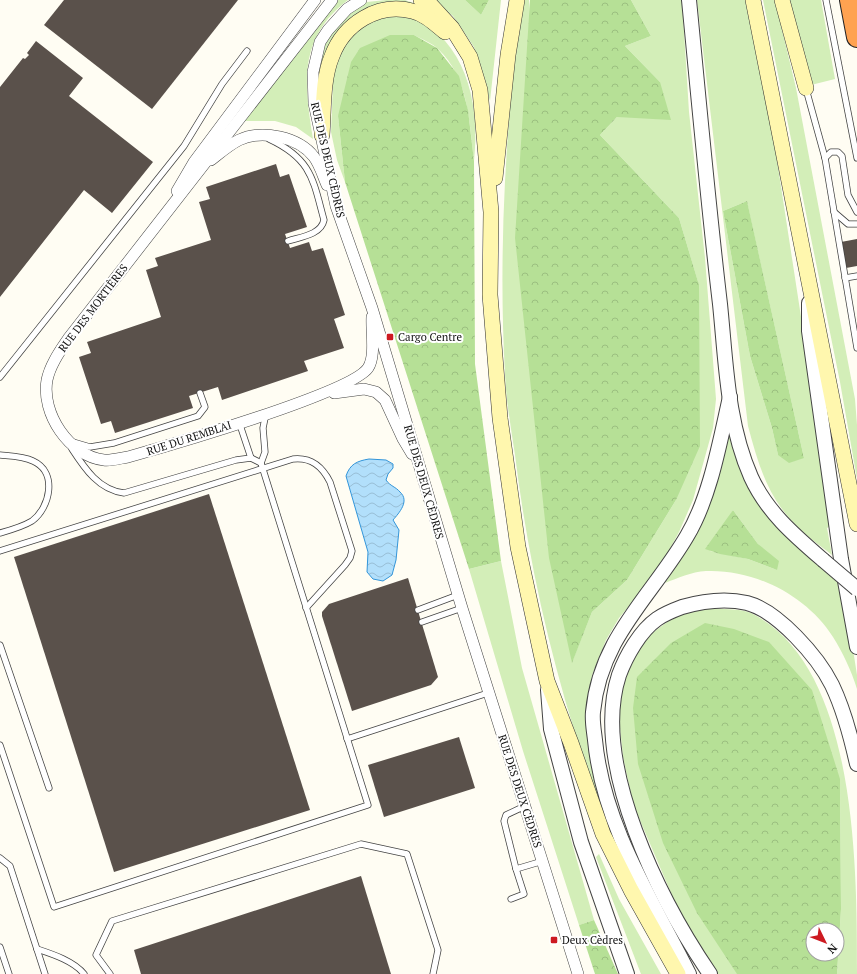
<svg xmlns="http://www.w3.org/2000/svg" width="857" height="974" viewBox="0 0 857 974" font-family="'PT Serif',serif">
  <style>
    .grass { fill: #d3eeb8; fill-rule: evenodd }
    .forest { fill: url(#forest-crowns); fill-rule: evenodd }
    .water { fill: url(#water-waves); stroke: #3395d9 }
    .building { fill: #5a514b }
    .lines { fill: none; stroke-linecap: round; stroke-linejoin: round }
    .service-casing { stroke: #434343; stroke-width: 7 }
    .minor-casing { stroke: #434343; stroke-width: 12 }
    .tertiary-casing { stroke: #434343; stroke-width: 16 }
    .secondary-casing { stroke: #323232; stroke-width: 16 }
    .motorway-casing { stroke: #212121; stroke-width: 22 }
    .service { stroke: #fff; stroke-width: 5.5 }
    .minor { stroke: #fff; stroke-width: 11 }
    .tertiary { stroke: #fff; stroke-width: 14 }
    .secondary { stroke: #fff7ae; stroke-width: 15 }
    .motorway { stroke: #ffa251; stroke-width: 20 }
    .tertiary-bridge-casing { stroke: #434343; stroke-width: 16; stroke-linecap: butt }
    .tertiary-bridge { stroke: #fff; stroke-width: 14 }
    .poi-dot { fill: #cd1a21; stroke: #fff; stroke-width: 1.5 }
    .labels { text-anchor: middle; stroke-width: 4; stroke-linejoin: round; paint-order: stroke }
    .street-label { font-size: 11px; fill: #101010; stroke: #fff }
    .poi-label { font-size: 11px; fill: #101010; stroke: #fff; text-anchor: start }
  </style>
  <defs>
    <pattern id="forest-crowns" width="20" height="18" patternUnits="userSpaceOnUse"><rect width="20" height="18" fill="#b6e096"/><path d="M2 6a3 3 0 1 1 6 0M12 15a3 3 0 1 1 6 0" fill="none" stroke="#9bbf80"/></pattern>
    <pattern id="water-waves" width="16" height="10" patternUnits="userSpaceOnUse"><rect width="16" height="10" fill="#b2dffb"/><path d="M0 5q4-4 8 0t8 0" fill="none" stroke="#98bed6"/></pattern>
  </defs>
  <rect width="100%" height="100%" fill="#fffdf3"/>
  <g class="grass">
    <path d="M338 0H348C298 38 304 83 313 139L296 127 275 121H242Z"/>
    <path d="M386 0H405L422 6 364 10 319 94C319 85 317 75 318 66 320 44 345 8 367 2 373 1 380 1 386 0Z"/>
    <polygon points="432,0 465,0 481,15 489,0 501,0 490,101 474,47 453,16"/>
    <path d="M521 0H529L572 662 592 612 627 580 676 500 698 282 679 218 600 135 617 117 660 82 625 46 651 36 631 0H682L689 112 705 258 716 399 713 428 693 500 679 532 666 556 644 588 619 618 606 640 592 675 589 706 616 838 610 834C563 711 531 585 515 455 511 428 506 401 505 374 498 249 506 124 521 0Z"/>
    <path d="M697 0H746L772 128 833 525 827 528 832 555C818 544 802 533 790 519 766 492 757 460 748 426ZM747 201V202L804 458 778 455 772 428 750 356 723 211Z"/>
    <polygon points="763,0 775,0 796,88 855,399 857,425 857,479 840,382"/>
    <polygon points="787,0 821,0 835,79 811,85"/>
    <path d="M402 15C409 17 417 18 423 22 469 51 480 110 474 161 469 121 469 78 438 49 432 43 421 39 414 35L338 116 345 182 337 160 331 132 334 59 351 36 367 23 382 16Z"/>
    <path d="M730 431 778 525 836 581 844 592 857 675V689C851 670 843 653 833 637 806 595 754 569 706 571 691 572 678 578 665 583L683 555 718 478ZM733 510 777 570 748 559 710 551Z"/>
    <polygon points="501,561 522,668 594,920 579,925 523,751 469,569"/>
    <path d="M697 608C710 609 741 608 751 613 857 665 857 864 857 974H837L841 909 840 779 738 974H716L677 907 633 804 623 757 618 709 625 677 635 654 651 634 671 619Z"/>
    <polygon points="599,854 619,899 661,974 641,974 596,857"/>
  </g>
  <g class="forest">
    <polygon points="465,0 489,0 481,15"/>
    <polygon points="530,0 631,0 651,36 625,46 660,82 671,120 617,117 600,135 679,218 699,285 700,446 676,500 627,580 592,612 572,663 549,558 515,238"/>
    <polygon points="390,35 414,35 437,48 459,76 468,110 474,161 475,364 501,561 469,569 345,182 338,116 351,62 360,48"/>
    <polygon points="747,201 804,458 789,463 778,455 772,428 750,356 723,211"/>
    <polygon points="733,510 758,544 779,561 777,570 748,559 720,554 705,549"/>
    <path d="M705 623 734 629 769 642 812 690 840 779 841 909 837 974H737L697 913 663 843 638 764 633 708 637 677 671 643ZM813 930H837V954H813Z"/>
    <polygon points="594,920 618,974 595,974 579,925"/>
  </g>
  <path class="water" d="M369 459 386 460 393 464V468L388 474 386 480C390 486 396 487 400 492 410 501 399 513 393 520L399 530 396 560 392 575 383 581 373 579 367 572 368 552 346 476C350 464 357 461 369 459Z"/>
  <g class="building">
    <polygon points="64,0 238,0 152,109 44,25"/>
    <polygon points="36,41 83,78 69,96 153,162 112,213 84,190 0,297 0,87 23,58 25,59 29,55 27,53"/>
    <polygon points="276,164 280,177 289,174 307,227 285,234 290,248 309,242 312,251 323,248 345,315 334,319 344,348 304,361 308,371 222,400 218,387 189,396 193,408 115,433 111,421 101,424 79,357 91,353 87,342 161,317 146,270 158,266 155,258 211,240 199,202 210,199 206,187"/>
    <polygon points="857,239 857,266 846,268 841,242"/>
    <polygon points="209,494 310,810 114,872 14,557"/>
    <polygon points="408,578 438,677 431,685 352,711 322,616 322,612 329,604"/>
    <polygon points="459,737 475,788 384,817 368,765"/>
    <polygon points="361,876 391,974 141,974 134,950"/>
  </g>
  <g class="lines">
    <defs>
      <g id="service">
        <polyline points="826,0 857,158"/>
        <polyline points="806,89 825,158 857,348"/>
        <path d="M269 139C312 159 313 180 324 220 321 235 300 237 288 241"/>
        <polyline points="825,158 831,152 838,152 842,156 848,195 857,212"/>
        <polyline points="834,212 848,224 857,224"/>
        <polyline points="845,278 857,276"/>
        <polyline points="0,377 184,146 222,84 247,51"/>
        <polyline points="239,422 251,458"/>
        <polyline points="73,442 90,447 114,443 198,416 205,407 200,393"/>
        <path d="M72 449C85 469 99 490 124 493L236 460 251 458 261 463"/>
        <path d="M0 455C11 456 23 456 33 461 58 472 50 508 32 521 22 527 11 530 0 533"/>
        <path d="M0 551 293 459C311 457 322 466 330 482L352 551 350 558 345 565 306 608"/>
        <polyline points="418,610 458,595"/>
        <polyline points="422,622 462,608"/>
        <polyline points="0,645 49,788"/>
        <polyline points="347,739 488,693"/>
        <polyline points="0,745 54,907 368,805 261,463 265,452 263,428 266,413"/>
        <polyline points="525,806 506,815 504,821 516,869 543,861"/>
        <polyline points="0,858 10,866 45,974"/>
        <polyline points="511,899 524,894 516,869"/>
        <polyline points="0,947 9,974"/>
        <path d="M37 949C52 954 74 961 84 974"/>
        <polyline points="110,974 96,955 112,921 361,844 407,854 438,950 433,974"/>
      </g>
      <g id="minor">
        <path d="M332 0 68 339C60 351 50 365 47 380 41 413 69 456 104 460 111 461 121 458 128 457 167 446 351 393 368 368 376 356 371 331 372 317"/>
        <polyline points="361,0 347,9 328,30 320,42 313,72 314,103 336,206 372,308 462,608 578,974"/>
        <path d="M211 160C220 153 229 145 239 140 262 129 299 137 314 157 320 165 323 176 327 185"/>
        <polyline points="177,191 194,162 315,0"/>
        <polyline points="334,393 364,389 376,392 385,400 403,439 412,454"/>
      </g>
      <g id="tertiary">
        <path d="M689 0C699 102 708 203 720 304 726 362 727 423 751 477 767 512 794 535 823 560"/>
        <polyline points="809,303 809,331 841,559 857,647"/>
        <polyline points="548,690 551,729 581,842 627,974"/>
        <path d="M689 974C652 900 603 825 595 740 594 731 592 721 593 712 600 637 652 596 687 536 710 498 720 441 730 397"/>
        <path d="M710 974C661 902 590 764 619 675 626 656 640 631 657 619 664 614 674 610 682 607 703 601 725 598 747 603 778 611 818 657 832 685 844 710 851 737 857 764"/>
      </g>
      <g id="secondary">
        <polyline points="421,0 430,4 452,28 470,57 480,90 491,212 490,295 500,418 518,547 547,681 571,743 603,834 631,890 678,974"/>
        <polyline points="753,0 857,524"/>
        <polyline points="782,0 806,88"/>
        <path d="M322 135C324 110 322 80 332 56 344 24 378 2 412 11 425 14 435 24 445 32"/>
        <polyline points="495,178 508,55 517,0"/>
      </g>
      <polyline id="motorway" points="850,0 857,37"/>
    </defs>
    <use href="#service" class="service-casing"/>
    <use href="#minor" class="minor-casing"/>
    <use href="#tertiary" class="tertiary-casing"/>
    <use href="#secondary" class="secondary-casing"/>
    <use href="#motorway" class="motorway-casing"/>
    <use href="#service" class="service"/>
    <use href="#minor" class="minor"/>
    <use href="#tertiary" class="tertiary"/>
    <use href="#secondary" class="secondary"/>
    <use href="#motorway" class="motorway"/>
    <defs>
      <polyline id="tertiary-bridge" points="823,560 857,589"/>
    </defs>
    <use href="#tertiary-bridge" class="tertiary-bridge-casing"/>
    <use href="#tertiary-bridge" class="tertiary-bridge"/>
  </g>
  <g class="poi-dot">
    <rect x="386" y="333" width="8" height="8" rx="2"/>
    <rect x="550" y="936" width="8" height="8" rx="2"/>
  </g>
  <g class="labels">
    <g class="street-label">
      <text transform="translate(328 160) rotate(77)" y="4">RUE DES DEUX CÈDRES</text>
      <text transform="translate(93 308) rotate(-53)" y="4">RUE DES MORTIÈRES</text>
      <text transform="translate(189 438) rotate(-18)" y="4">RUE DU REMBLAI</text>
      <text transform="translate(424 482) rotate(74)" y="4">RUE DES DEUX CÈDRES</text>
      <text transform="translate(520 791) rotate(72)" y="4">RUE DES DEUX CÈDRES</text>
    </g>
    <g class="poi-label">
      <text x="398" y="341">Cargo Centre</text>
      <text x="562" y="944">Deux Cèdres</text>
    </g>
  </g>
  <g transform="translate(825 942) rotate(133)"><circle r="19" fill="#ffffff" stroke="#9f9f9f"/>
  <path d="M0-3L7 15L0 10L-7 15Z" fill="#cd1a21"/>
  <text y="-6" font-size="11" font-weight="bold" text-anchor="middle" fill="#101010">N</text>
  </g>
</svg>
